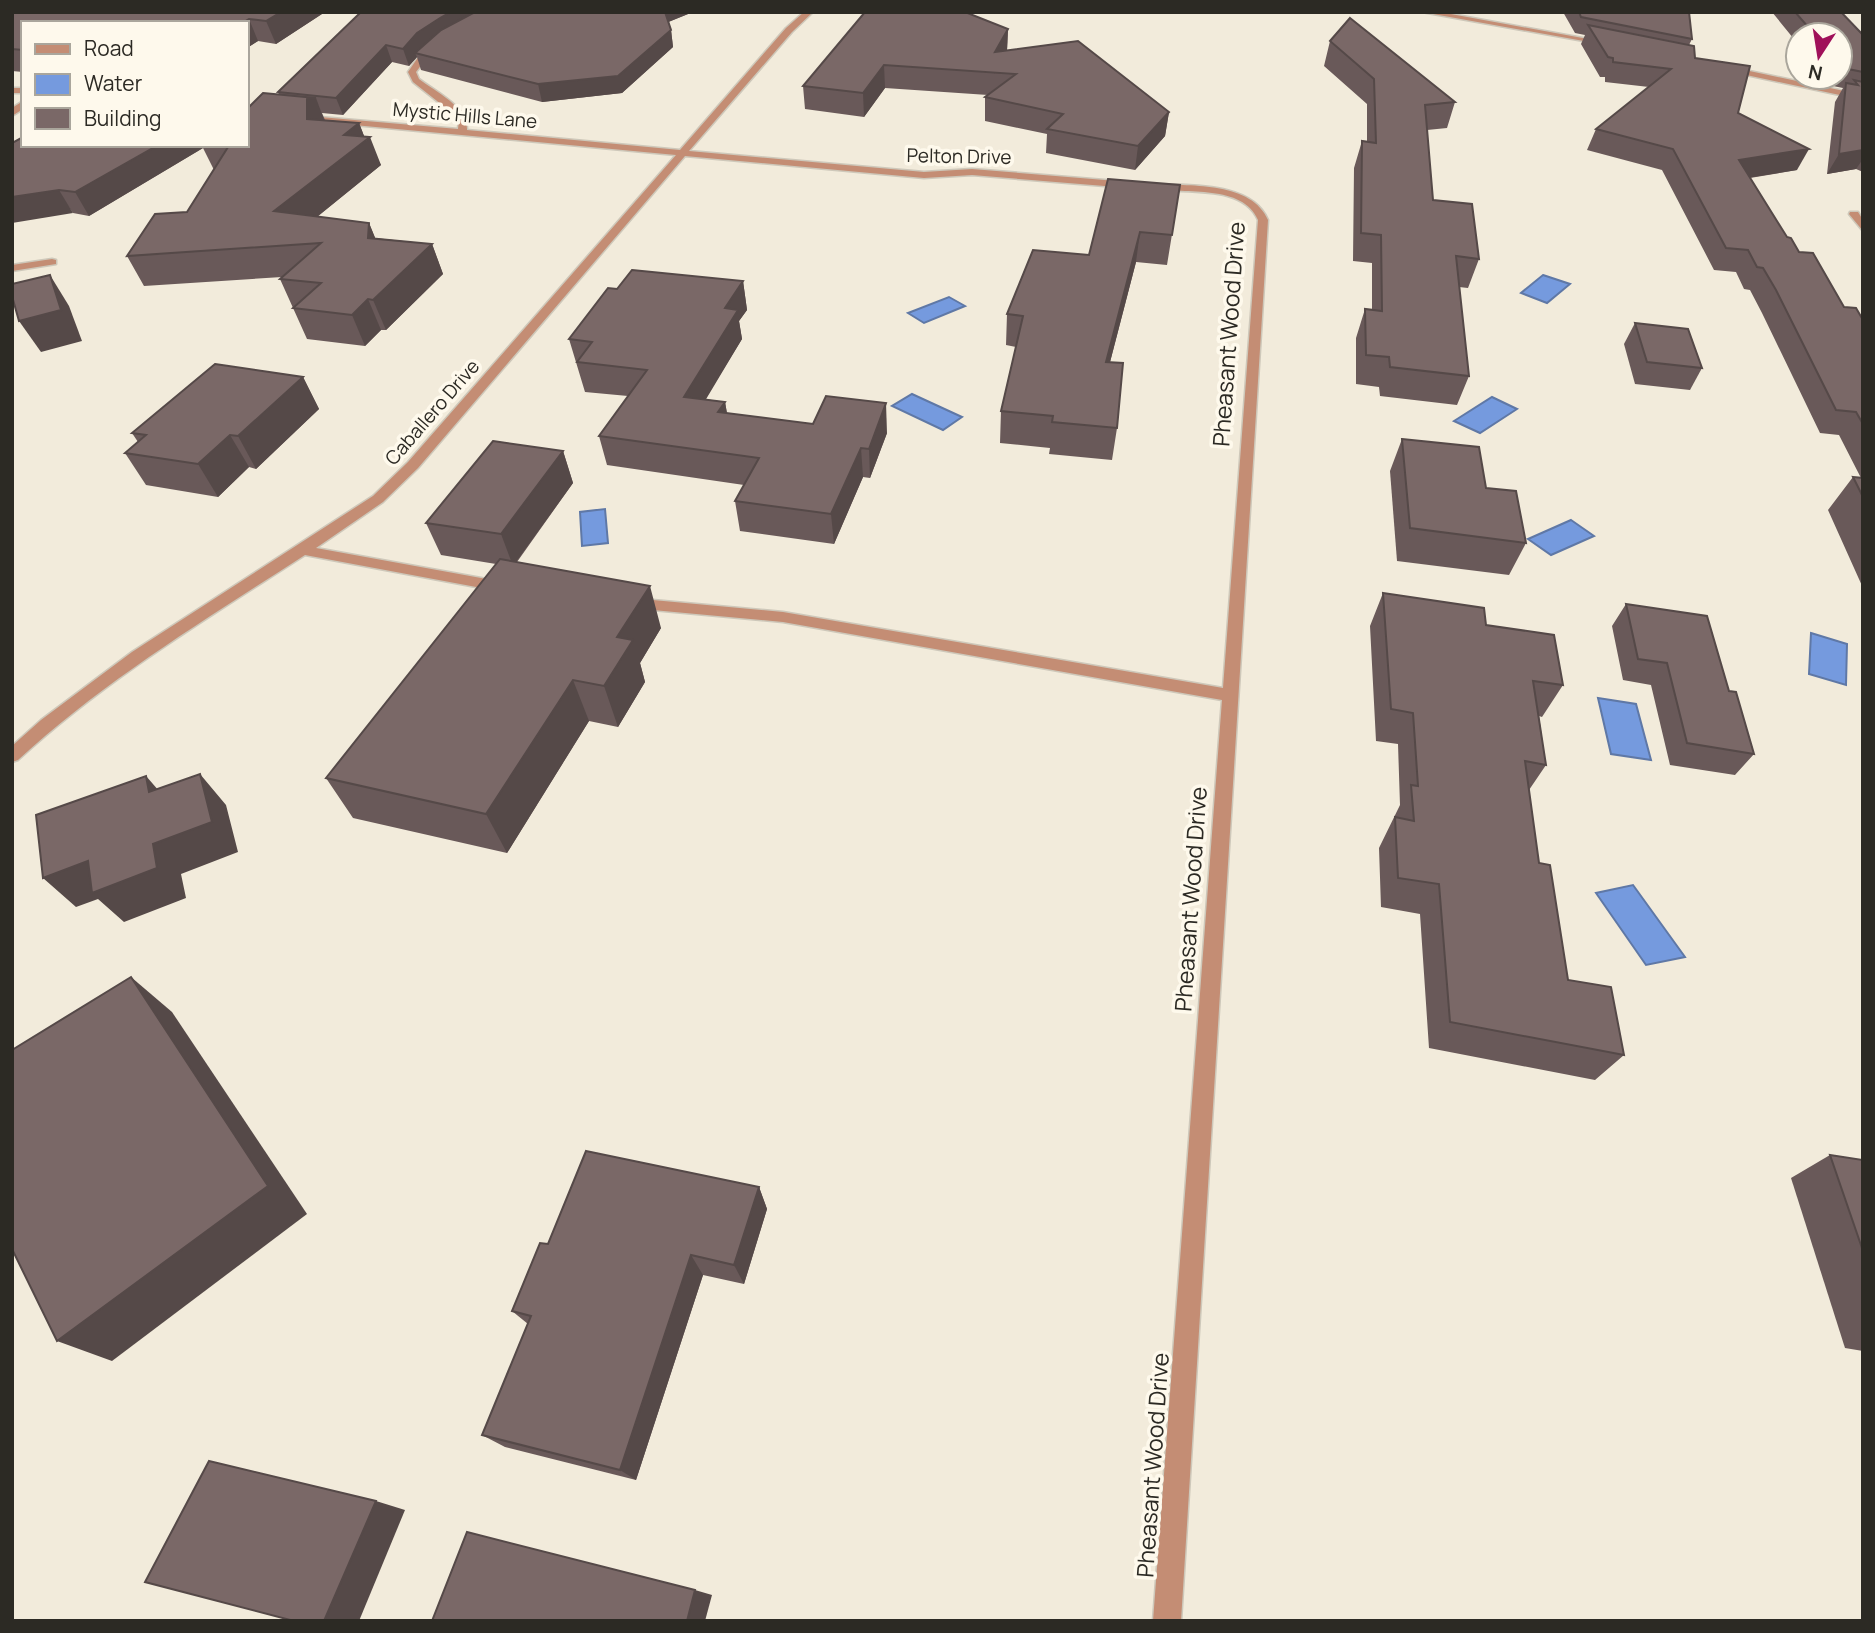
<svg xmlns="http://www.w3.org/2000/svg" width="1875" height="1633" viewBox="0 0 1875 1633" font-family="Manrope,sans-serif">
  <style>
    .water { fill: #759ade; stroke: #5f78a6; stroke-width: 2 }
    .lines { fill: none; stroke-linecap: round; stroke-linejoin: round }
    .minor-casing { stroke: #cec8ba; stroke-width: 3 }
    .minor { fill: #c48d74; fill-rule: evenodd }
    .wall { fill: #695959 }
    .shaded-wall { fill: #554948 }
    .building { fill: #7a6867; stroke: #554948; stroke-width: 2 }
    .labels { text-anchor: middle; stroke-width: 7; stroke-linejoin: round; paint-order: stroke }
    .far-street-label { font-size: 19px; fill: #2c2a24; stroke: #fef9ec }
    .street-label { font-size: 23px; fill: #2c2a24; stroke: #fef9ec }
  </style>
  <rect width="100%" height="100%" fill="#f2ebdb"/>
  <g class="water">
    <polygon points="1543,275 1570,284 1547,303 1521,293"/>
    <polygon points="949,297 965,306 924,323 908,313"/>
    <polygon points="912,394 962,417 943,430 892,406"/>
    <polygon points="1492,397 1517,409 1480,433 1454,421"/>
    <polygon points="605,509 608,543 582,546 580,512"/>
    <polygon points="1571,520 1594,536 1551,555 1528,539"/>
    <polygon points="1811,633 1847,644 1846,685 1809,674"/>
    <polygon points="1598,698 1636,704 1651,760 1611,754"/>
    <polygon points="1633,885 1685,957 1646,965 1596,893"/>
  </g>
  <g class="lines">
    <defs>
      <g id="minor">
        <path d="M804 12H813L792 32 689 151 924 172 972 169 1129 182 1134 185 1129 188 972 175 924 178 685 156 418 468 383 502 316 548 503 582 510 587 508 590 503 592 305 555C206 619 105 680 18 760L12 762V746L41 720 132 652 373 496 408 462 676 155 300 120 296 117 297 115 458 129 459 120 456 116 413 82 408 72 419 56 437 46 440 50 425 60 416 72 419 79C436 92 468 107 467 130L680 150 786 28Z"/>
        <polygon points="1422,12 1440,12 1610,43 1606,45"/>
        <polygon points="1726,66 1863,95 1863,100 1723,70"/>
        <rect x="12" y="88" width="11" height="5"/>
        <polygon points="23,101 23,109 12,116 12,108"/>
        <path d="M1157 184C1192 186 1252 182 1268 220L1181 1621H1153L1222 700 783 622 631 608 624 603 631 598 783 612 1223 688 1258 220C1243 184 1185 194 1154 189L1152 187Z"/>
        <polygon points="1850,212 1858,212 1863,220 1863,231 1849,214"/>
        <polygon points="52,259 56,260 56,264 12,271 12,265"/>
      </g>
    </defs>
    <use href="#minor" class="minor-casing"/>
    <use href="#minor" class="minor"/>
  </g>
  <g class="wall">
    <polygon points="12,12 325,12 276,44 258,41 247,48 247,23 23,23 23,72 12,71"/>
    <polygon points="361,12 693,12 668,22 671,30 673,47 622,93 542,102 421,70 417,57 409,66 392,62 343,115 322,113 325,120 359,123 364,136 381,165 317,217 369,223 375,238 432,244 443,274 386,330 381,330 365,346 307,339 280,279 282,277 144,286 127,256 187,212 214,170 203,148 89,216 73,213 23,145 247,145 279,95 278,92"/>
    <polygon points="1563,12 1689,12 1692,39 1689,45 1695,58 1738,113 1797,170 1750,178 1787,237 1844,307 1863,320 1863,588 1828,510 1853,477 1861,478 1839,435 1820,433 1762,313 1750,290 1744,289 1736,272 1714,270 1662,170 1587,150 1596,129 1649,87 1605,82 1605,77 1600,77 1581,44 1585,35 1575,33"/>
    <polygon points="1772,12 1841,12 1863,35 1863,172 1856,169 1827,174 1835,102 1843,88 1833,86 1825,77 1840,77 1840,35 1798,35 1798,44"/>
    <polygon points="1008,29 1007,50 1169,112 1165,136 1135,170 1046,153 1047,134 985,121 985,97 988,95 885,88 864,117 805,109 803,86"/>
    <polygon points="1330,41 1455,102 1447,128 1427,130 1433,200 1479,259 1468,288 1459,287 1469,376 1457,405 1380,396 1379,387 1356,384 1356,338 1365,309 1372,310 1372,263 1353,261 1354,168 1362,141 1367,142 1367,104 1324,66"/>
    <polygon points="1180,185 1167,265 1136,262 1110,362 1117,428 1112,460 1049,454 1050,448 1000,443 1001,411 1016,347 1006,345 1007,314 1089,255"/>
    <polygon points="743,281 747,310 739,321 742,339 705,399 725,402 727,413 887,433 870,478 863,477 834,544 740,531 735,501 744,485 607,465 599,436 628,396 585,392 569,339"/>
    <polygon points="1635,323 1702,368 1690,390 1635,384 1624,344"/>
    <polygon points="303,377 319,409 256,469 249,467 218,497 146,485 125,453 138,442 132,433"/>
    <polygon points="1402,439 1486,488 1526,543 1509,575 1397,561 1390,471"/>
    <polygon points="563,451 573,483 517,562 661,628 640,663 645,682 618,727 589,721 507,853 353,818 326,778 496,564 441,555 426,523"/>
    <polygon points="1383,593 1486,625 1563,685 1542,717 1539,716 1546,765 1529,790 1539,863 1568,980 1624,1055 1595,1080 1429,1048 1420,914 1381,907 1379,848 1400,805 1398,744 1376,741 1370,626"/>
    <polygon points="1626,604 1729,691 1754,754 1735,775 1670,765 1651,685 1623,680 1612,626"/>
    <polygon points="1830,1155 1863,1160 1863,1351 1845,1348 1791,1178"/>
    <polygon points="759,1187 767,1209 744,1284 703,1275 636,1480 505,1447 482,1435 528,1324 512,1311 548,1244"/>
  </g>
  <g class="shaded-wall">
    <polygon points="281,12 325,12 276,44 266,21"/>
    <polygon points="451,12 489,12 415,53 417,57 409,66 403,49 417,33 440,18"/>
    <polygon points="664,12 693,12 666,23"/>
    <polygon points="249,19 258,41 247,48 247,23 242,23"/>
    <polygon points="1008,29 1007,51 994,74 995,52"/>
    <polygon points="671,30 673,47 622,93 542,102 538,84"/>
    <polygon points="386,45 392,62 343,115 336,98"/>
    <polygon points="884,65 885,88 864,117 863,93"/>
    <polygon points="316,98 326,125 307,119 307,99"/>
    <polygon points="1169,112 1165,136 1135,170 1138,146"/>
    <polygon points="359,123 366,141 370,137 381,165 287,241 274,211 344,135"/>
    <polygon points="158,145 202,145 203,148 89,216 75,192"/>
    <polygon points="1809,149 1797,170 1728,181 1739,160"/>
    <polygon points="1863,150 1863,159 1856,169 1827,174 1839,154"/>
    <polygon points="59,190 73,213 12,223 12,197"/>
    <polygon points="369,223 381,252 368,238"/>
    <polygon points="1140,232 1136,262 1102,393 1106,362"/>
    <polygon points="432,244 443,274 386,330 373,300"/>
    <polygon points="50,275 69,306 82,341 41,352 19,321"/>
    <polygon points="743,281 747,310 739,321 742,339 690,426 684,397 725,308"/>
    <polygon points="368,299 381,330 365,346 352,315"/>
    <polygon points="303,377 319,409 256,469 238,436"/>
    <polygon points="725,402 730,432 718,412"/>
    <polygon points="886,403 887,433 870,478 869,449"/>
    <polygon points="230,435 249,467 218,497 198,464"/>
    <polygon points="861,448 863,477 834,544 831,514"/>
    <polygon points="563,451 573,483 513,566 501,534"/>
    <polygon points="650,586 661,628 640,663 645,682 618,727 604,686 617,637"/>
    <polygon points="573,680 589,721 507,853 486,814"/>
    <polygon points="200,774 226,805 238,852 181,874 186,898 124,922 98,899 76,907 43,878 88,861 153,844"/>
    <polygon points="146,776 173,807 149,792"/>
    <polygon points="131,977 172,1012 307,1214 112,1361 57,1341"/>
    <polygon points="759,1187 767,1209 744,1284 734,1265"/>
    <polygon points="691,1255 703,1275 636,1480 620,1470"/>
    <polygon points="376,1501 405,1510 359,1621 324,1621"/>
    <polygon points="695,1590 712,1595 705,1621 687,1621"/>
  </g>
  <g class="building">
    <polygon points="12,12 281,12 266,21 249,19 242,23 23,23 23,50 12,49"/>
    <polygon points="361,12 451,12 440,18 417,33 403,49 386,45 336,98 278,92"/>
    <polygon points="475,12 665,12 671,30 618,76 538,84 415,53 441,30"/>
    <polygon points="865,12 965,12 1008,29 995,52 1078,41 1169,112 1138,146 1047,129 1063,114 985,97 1016,74 884,65 863,93 803,86"/>
    <polygon points="1579,12 1689,12 1692,39 1581,17"/>
    <polygon points="1795,12 1841,12 1863,35 1863,72 1843,68 1840,64 1840,35 1815,35"/>
    <polygon points="1350,18 1455,102 1425,105 1433,200 1472,204 1479,259 1456,256 1469,376 1390,367 1389,357 1366,355 1365,309 1382,311 1381,235 1361,233 1362,141 1376,143 1374,79 1330,41"/>
    <polygon points="1588,25 1694,46 1695,58 1750,66 1738,113 1809,149 1739,160 1787,237 1791,238 1799,252 1813,253 1844,307 1856,308 1863,320 1863,424 1856,412 1836,410 1776,290 1763,268 1757,267 1748,250 1726,248 1673,149 1596,129 1671,69 1613,62 1613,58 1608,57"/>
    <polygon points="1854,80 1863,82 1863,150 1839,154 1846,83 1858,85"/>
    <polygon points="263,93 316,98 307,99 307,119 359,123 344,135 370,137 274,211 369,223 368,238 432,244 373,300 368,299 352,315 293,308 321,283 280,279 321,243 127,256 155,214 187,212 228,147 207,145 247,145 247,109"/>
    <polygon points="23,137 23,145 158,145 75,192 59,190 12,197 12,143"/>
    <polygon points="1108,179 1180,185 1172,235 1140,232 1106,362 1123,363 1117,428 1052,422 1053,416 1001,411 1023,316 1007,314 1033,250 1089,255"/>
    <polygon points="632,270 743,281 725,308 738,310 684,397 725,402 718,412 813,424 826,396 886,403 869,449 861,448 831,514 735,501 759,458 599,436 647,370 577,362 592,342 569,339 608,288 617,289"/>
    <polygon points="50,275 61,310 19,321 12,296 12,284"/>
    <polygon points="1635,323 1688,329 1702,368 1647,362"/>
    <polygon points="215,364 303,377 238,436 230,435 198,464 125,453 146,435 132,433"/>
    <polygon points="1402,439 1479,447 1486,488 1516,491 1526,543 1410,528"/>
    <polygon points="493,441 563,451 501,534 426,523"/>
    <polygon points="1853,477 1863,478 1863,497"/>
    <polygon points="500,559 650,586 617,637 633,640 604,686 573,680 486,814 326,778"/>
    <polygon points="1383,593 1484,608 1486,625 1554,635 1563,685 1533,681 1546,765 1525,761 1539,863 1550,865 1568,980 1611,987 1624,1055 1450,1022 1439,884 1398,878 1395,817 1414,821 1411,785 1418,786 1413,713 1391,709"/>
    <polygon points="1626,604 1707,616 1729,691 1736,692 1754,754 1687,743 1667,663 1638,659"/>
    <polygon points="200,774 212,822 153,844 157,868 92,893 88,861 43,878 36,815 146,776 149,792"/>
    <polygon points="131,977 268,1186 57,1341 12,1249 12,1050"/>
    <polygon points="586,1151 759,1187 734,1265 691,1255 620,1470 482,1435 531,1316 512,1311 540,1243 548,1244"/>
    <polygon points="1830,1155 1863,1160 1863,1251"/>
    <polygon points="209,1461 376,1501 324,1621 294,1621 145,1582"/>
    <polygon points="467,1532 695,1590 687,1621 432,1621"/>
  </g>
  <g class="labels">
    <g class="far-street-label">
      <text transform="translate(465 115) rotate(5)" y="7">Mystic Hills Lane</text>
      <text transform="translate(959 156) rotate(1)" y="7">Pelton Drive</text>
      <text transform="translate(432 412) rotate(-49)" y="7">Caballero Drive</text>
    </g>
    <g class="street-label">
      <text transform="translate(1229 334) rotate(-86)" y="8">Pheasant Wood Drive</text>
      <text transform="translate(1191 899) rotate(-86)" y="8">Pheasant Wood Drive</text>
      <text transform="translate(1153 1465) rotate(-86)" y="8">Pheasant Wood Drive</text>
    </g>
  </g>
  <rect width="1875" height="1633" fill="none" stroke="#2c2a24" stroke-width="28"/>
  <rect x="21" y="21" width="228" height="126" fill="#fef9ec" stroke="#aaa69c" stroke-width="2"/>
  <rect x="35" y="44" width="35" height="10" fill="#c48d74" stroke="#aaa69c" stroke-width="2"/>
  <text x="84" y="56" font-size="21" fill="#2c2a24">Road</text>
  <rect x="35" y="74" width="35" height="21" fill="#759ade" stroke="#aaa69c" stroke-width="2"/>
  <text x="84" y="91" font-size="21" fill="#2c2a24">Water</text>
  <rect x="35" y="108" width="35" height="21" fill="#7a6867" stroke="#aaa69c" stroke-width="2"/>
  <text x="84" y="126" font-size="21" fill="#2c2a24">Building</text>
  <g transform="translate(1819 56) rotate(192)"><circle r="33" fill="#fef9ec" stroke="#aaa69c" stroke-width="2"/>
  <path d="M0-5L12 26L0 18L-12 26Z" fill="#a0115a"/>
  <text y="-10" font-size="19" font-weight="bold" text-anchor="middle" fill="#2c2a24">N</text>
  </g>
</svg>
